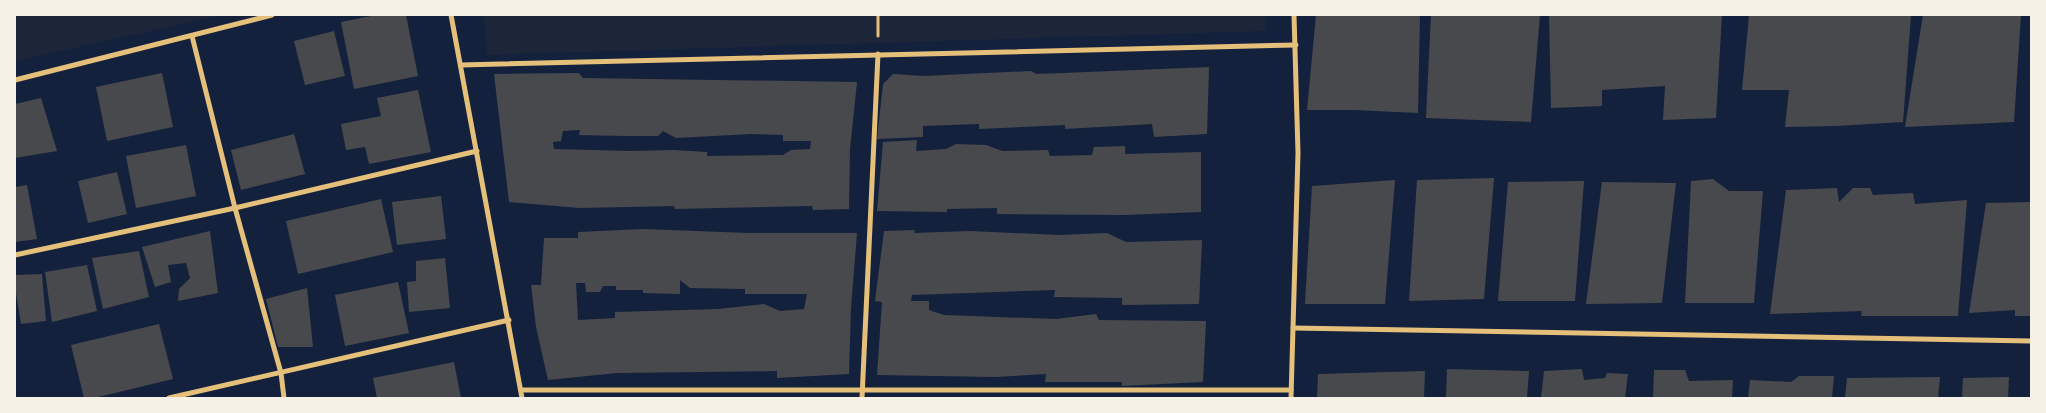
<svg xmlns="http://www.w3.org/2000/svg" width="2046" height="413" viewBox="0 0 2046 413" font-family="Karla,sans-serif">
  <style>
    .green { fill: #1d2539 }
    .building { fill: #48494c; fill-rule: evenodd }
    .lines { fill: none; stroke-linecap: round; stroke-linejoin: round }
    .path { stroke: #e5c07b; stroke-width: 3 }
    .minor { stroke: #e5c07b; stroke-width: 5 }
  </style>
  <rect width="100%" height="100%" fill="#14213d"/>
  <g class="green">
    <polygon points="15,15 223,15 15,61"/>
    <polygon points="484,15 1265,15 1266,31 487,55"/>
  </g>
  <g class="building">
    <polygon points="376,15 406,15 418,76 354,89 341,22"/>
    <polygon points="1316,15 1420,15 1418,113 1354,110 1307,110"/>
    <polygon points="1431,15 1540,15 1531,122 1426,118"/>
    <polygon points="1549,15 1722,15 1716,118 1663,120 1665,86 1602,90 1602,106 1551,108"/>
    <polygon points="1749,15 1911,15 1903,122 1836,126 1785,127 1789,90 1742,90"/>
    <polygon points="1923,15 2021,15 2014,122 1905,127"/>
    <polygon points="334,31 345,76 305,85 294,41"/>
    <polygon points="1209,67 1207,134 1154,137 1152,124 1065,129 1065,125 979,129 979,124 923,126 923,137 877,139 883,84 893,74 924,76 1031,71 1036,74 1063,73"/>
    <polygon points="162,73 173,127 107,141 96,87"/>
    <path d="M579 73 583 78 857 82 850 149 849 209 813 210 812 206 675 209 674 206 580 208 509 202 494 74ZM580 130 579 135 624 136H658L663 131 676 138 751 134 783 135V141H811L810 149 791 150 783 155 707 156V152L674 150 631 151 554 149 553 142 561 141 563 131Z"/>
    <polygon points="418,90 431,152 369,164 365,147 346,150 341,124 381,116 377,98"/>
    <polygon points="41,98 57,151 15,158 15,104"/>
    <polygon points="294,134 305,174 241,190 231,150"/>
    <polygon points="917,140 916,151 946,149 956,144 986,145 1002,151 1048,150 1050,156 1092,155 1094,147 1125,146 1125,154 1201,152 1201,212 1123,215 997,214 997,208 947,209 947,212 877,211 883,142"/>
    <polygon points="186,145 196,196 136,208 126,156"/>
    <polygon points="117,172 127,214 88,223 78,181"/>
    <polygon points="1494,178 1484,299 1409,301 1417,180"/>
    <polygon points="1713,179 1729,191 1763,191 1754,303 1685,303 1691,181"/>
    <polygon points="1395,180 1385,304 1305,304 1312,186"/>
    <polygon points="1584,181 1575,301 1498,301 1508,182"/>
    <polygon points="1602,182 1676,183 1662,303 1586,304"/>
    <polygon points="27,185 37,239 15,242 15,187"/>
    <polygon points="1837,188 1839,202 1853,188 1870,188 1873,195 1913,193 1915,204 1967,200 1958,316 1861,316 1862,311 1770,314 1786,190"/>
    <polygon points="441,196 446,239 397,245 392,202"/>
    <polygon points="381,199 393,252 298,274 286,221"/>
    <polygon points="2031,202 2031,316 2015,316 2015,310 1969,313 1986,203"/>
    <path d="M643 229 748 233H857L851 308 849 374 777 378V371L617 373 548 380 536 327 531 285H541L544 238H578V232ZM680 280 690 288 745 289V294H807L804 309 780 311 764 304 718 309 615 312V318L578 320 576 283H585L586 292H600L603 286H616V290H643V293L680 294Z"/>
    <polygon points="915,230 914,233 970,231 1059,235 1107,233 1126,242 1202,240 1199,304 1122,305 1122,298 1054,297 1055,290 912,295 911,301 929,301 929,310 944,315 1056,319 1096,314 1099,320 1206,321 1203,382 1122,386 1122,382 1045,382 1046,374 995,377 877,375 882,302 875,301 884,231"/>
    <polygon points="210,231 218,293 178,301 179,289 190,278 186,263 168,265 171,282 155,287 142,247"/>
    <polygon points="139,251 149,297 103,309 92,258"/>
    <polygon points="445,258 450,308 409,312 407,282 416,281 416,261"/>
    <polygon points="87,265 97,311 52,322 45,272"/>
    <polygon points="42,274 46,321 21,324 15,287 15,275"/>
    <polygon points="398,282 409,333 345,346 335,295"/>
    <polygon points="307,288 313,347 278,347 266,299"/>
    <polygon points="159,324 173,379 94,398 84,398 71,345"/>
    <polygon points="454,362 461,398 377,398 373,378"/>
    <polygon points="1447,369 1529,371 1527,398 1446,398"/>
    <polygon points="1582,369 1584,380 1605,378 1607,373 1628,374 1625,398 1541,398 1544,371"/>
    <polygon points="1654,370 1685,370 1689,381 1733,380 1732,398 1653,398"/>
    <polygon points="1425,371 1424,398 1317,398 1318,374"/>
    <polygon points="1799,376 1834,376 1832,398 1748,398 1750,380 1791,382"/>
    <polygon points="1940,377 1938,398 1845,398 1847,378"/>
    <polygon points="2009,377 2008,398 1962,398 1963,378"/>
  </g>
  <g class="lines">
    <polyline class="path" points="878,36 878,15"/>
    <g class="minor">
      <polyline points="451,15 522,398"/>
      <polyline points="192,36 235,208 281,373 284,398"/>
      <polyline points="461,65 1296,45"/>
      <polyline points="15,80 272,15"/>
      <polyline points="15,255 235,208 477,151"/>
      <polyline points="1293,328 2031,341"/>
      <polyline points="521,390 1291,390"/>
      <polyline points="169,398 509,320"/>
      <polyline points="862,398 878,54"/>
      <polyline points="1291,398 1298,153 1294,15"/>
    </g>
  </g>
  <rect width="2046" height="413" fill="none" stroke="#f6f1e7" stroke-width="32"/>
</svg>
